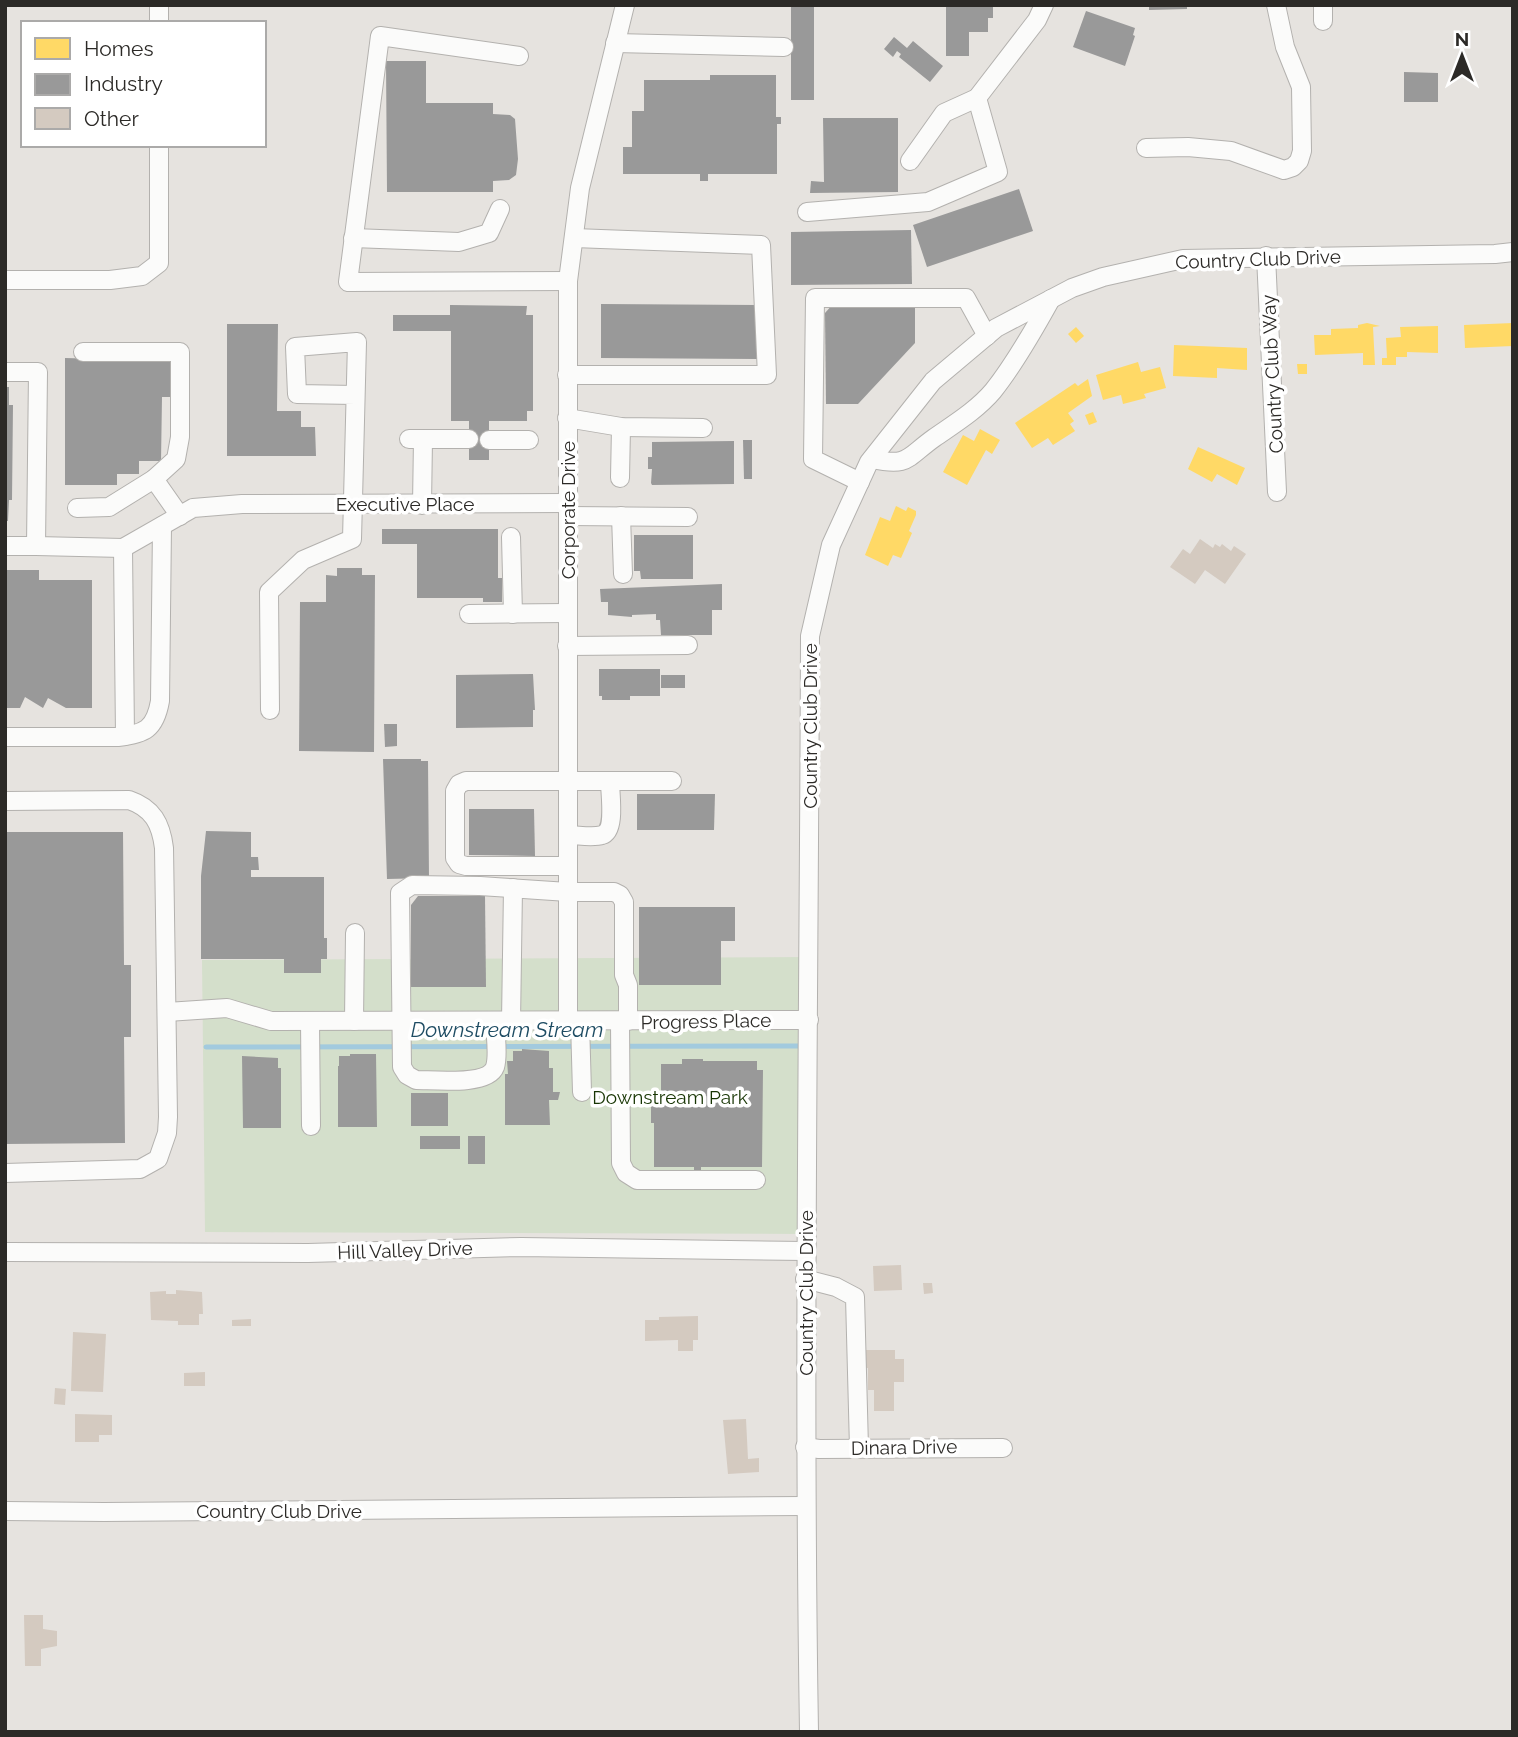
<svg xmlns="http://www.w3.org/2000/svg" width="1518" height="1737" viewBox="0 0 1518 1737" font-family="Raleway,sans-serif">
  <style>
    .green { fill: #d4dfcb }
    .homes { fill: #ffd966 }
    .industry { fill: #999 }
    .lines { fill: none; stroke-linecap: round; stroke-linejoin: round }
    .stream { stroke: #a2cade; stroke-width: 5 }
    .building { fill: #d4cac0 }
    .minor-casing { stroke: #b3b1ae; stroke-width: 20 }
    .minor { stroke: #fbfbfa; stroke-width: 18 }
    .labels { text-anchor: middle; stroke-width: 7; stroke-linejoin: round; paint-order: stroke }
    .street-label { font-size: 19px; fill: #2c2a27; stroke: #fff }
    .park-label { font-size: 19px; fill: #173503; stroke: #fff }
    .water-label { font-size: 21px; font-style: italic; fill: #1e4c63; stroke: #fff }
  </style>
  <rect width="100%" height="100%" fill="#e6e3df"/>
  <polygon class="green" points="809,957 805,1234 205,1232 202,960"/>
  <g class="homes">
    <polygon points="1367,323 1380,326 1373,327 1375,365 1363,365 1363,353 1315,355 1314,335 1331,335 1331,329 1358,328 1358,325"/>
    <polygon points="1513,323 1513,346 1465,348 1464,325"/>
    <polygon points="1438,326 1438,353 1407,352 1407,357 1396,357 1396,365 1382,365 1382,358 1387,358 1386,338 1401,337 1400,327"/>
    <polygon points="1076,327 1084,336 1076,343 1068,334"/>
    <polygon points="1174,345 1247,348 1247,370 1217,368 1217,378 1173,376"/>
    <polygon points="1138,362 1141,372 1160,367 1166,388 1144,394 1146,398 1123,404 1121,395 1103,400 1096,375"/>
    <polygon points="1297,364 1307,364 1307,374 1298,374"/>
    <polygon points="1088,379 1092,396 1068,413 1074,421 1070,424 1075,431 1053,445 1048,438 1032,448 1015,423 1075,383 1078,386"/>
    <polygon points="1093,412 1097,422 1089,425 1085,415"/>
    <polygon points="980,429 1000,440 992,454 986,450 967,485 943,472 963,435 974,441"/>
    <polygon points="1198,447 1245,468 1237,485 1217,474 1212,482 1188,469"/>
    <polygon points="896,506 906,511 908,507 916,511 916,515 909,531 912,533 901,558 893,555 888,566 865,555 880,517 890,521"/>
  </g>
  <g class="industry">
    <rect x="791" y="5" width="23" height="95"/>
    <polygon points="946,5 993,5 993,18 988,18 988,32 969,32 969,56 946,56"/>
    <polygon points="1149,5 1187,5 1187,9 1149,10"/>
    <polygon points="1086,11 1135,28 1133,35 1135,36 1125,66 1073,47"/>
    <polygon points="894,37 907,48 913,41 943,66 930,82 899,57 901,54 897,51 893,57 884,49"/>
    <polygon points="386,61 426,61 426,103 493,103 493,114 510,115 515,119 518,159 516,175 509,180 493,181 493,192 387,192"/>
    <polygon points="1404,72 1438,73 1438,102 1404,102"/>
    <polygon points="710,75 776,75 776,117 781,117 781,124 777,124 777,174 708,174 708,181 700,181 700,174 623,174 623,147 632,147 632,111 644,111 644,80 710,80"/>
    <polygon points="823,118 898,118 898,192 810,193 811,181 824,182"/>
    <polygon points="1019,189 1033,231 927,267 913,225"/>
    <polygon points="911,230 912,284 791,285 791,232"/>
    <polygon points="915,303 915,343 858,404 826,404 825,313 833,304"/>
    <polygon points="601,304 757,305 757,359 601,358"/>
    <polygon points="450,305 527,306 526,315 533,315 533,411 527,411 527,421 489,421 489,460 469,460 469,421 451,421 451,331 393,331 393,315 450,315"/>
    <polygon points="227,324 278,324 277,411 301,411 301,427 315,427 316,456 227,456"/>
    <polygon points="65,358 172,361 172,397 162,397 161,461 139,461 139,474 117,474 117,485 65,485"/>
    <polygon points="5,387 9,387 9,405 13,405 12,500 9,500 8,521 5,521"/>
    <polygon points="743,440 752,440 752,479 744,479"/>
    <polygon points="734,441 734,484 652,485 651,483 652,469 648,469 648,457 652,457 652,442"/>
    <polygon points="382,529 498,529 498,578 502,578 502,602 483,602 483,598 417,598 417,544 382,544"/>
    <polygon points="634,535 693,535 693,579 641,579 640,571 634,571"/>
    <polygon points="337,568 362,568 362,575 375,575 374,752 299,751 300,602 326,602 326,575 337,576"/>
    <polygon points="5,570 39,570 39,580 92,580 92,708 66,708 48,698 43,708 25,697 20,708 5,708"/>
    <polygon points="722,584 722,610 712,610 712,635 661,635 660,620 656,620 656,614 632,615 632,617 608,615 608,602 601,602 600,589"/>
    <polygon points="599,669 660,669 660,696 630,696 630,700 602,700 602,696 599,696"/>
    <polygon points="533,674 535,710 533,710 533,727 456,728 456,675"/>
    <rect x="661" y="675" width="24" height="13"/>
    <polygon points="384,724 397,724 397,746 385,747"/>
    <polygon points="383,759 421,759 421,761 428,761 429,878 387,879"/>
    <polygon points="637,794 715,794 714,830 637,830"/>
    <polygon points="469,809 534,809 535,856 469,855"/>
    <polygon points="206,831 251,832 251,857 258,857 259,870 251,870 251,877 324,877 324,938 327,938 327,959 321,959 321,973 284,973 284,959 201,959 201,876"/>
    <polygon points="5,832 123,832 124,965 131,965 131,1037 124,1037 125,1143 5,1144"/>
    <polygon points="418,896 485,896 486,987 411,987 411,905"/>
    <polygon points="639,907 735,907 735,941 721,941 721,985 639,985"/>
    <polygon points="522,1049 549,1051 549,1068 553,1068 553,1092 560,1092 558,1100 549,1100 550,1125 505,1125 505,1074 508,1074 507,1061 513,1061 513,1051 522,1051"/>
    <polygon points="350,1054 376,1054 377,1127 338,1127 338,1066 339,1066 339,1056 350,1056"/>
    <polygon points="242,1056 278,1058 278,1068 281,1068 281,1128 243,1128"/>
    <polygon points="682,1059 703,1059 703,1061 757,1061 757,1070 763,1070 762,1167 701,1167 701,1177 694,1177 694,1167 654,1167 654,1123 651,1123 651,1102 661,1102 661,1064 682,1064"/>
    <rect x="411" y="1093" width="37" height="33"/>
    <rect x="420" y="1136" width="40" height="13"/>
    <rect x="468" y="1136" width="17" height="28"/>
  </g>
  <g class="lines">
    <polyline class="stream" points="206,1047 805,1046"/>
  </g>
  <g class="building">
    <polygon points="1200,539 1213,548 1215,544 1220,547 1222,544 1231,551 1234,546 1246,554 1225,584 1205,570 1195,584 1170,567 1183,549 1190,554"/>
    <polygon points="901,1265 902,1290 874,1291 873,1266"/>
    <polygon points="923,1283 932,1283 933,1293 924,1294"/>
    <polygon points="176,1290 202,1292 203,1314 199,1314 199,1325 178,1325 178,1321 151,1320 150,1292 166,1291 166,1294 176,1294"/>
    <polygon points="698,1316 698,1340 693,1340 693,1351 678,1351 678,1340 645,1341 645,1320 659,1320 659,1317"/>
    <polygon points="251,1319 251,1326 232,1326 232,1320"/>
    <polygon points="73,1332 106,1334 103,1392 71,1391"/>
    <polygon points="863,1350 895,1350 895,1359 904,1359 904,1382 894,1382 894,1411 874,1411 874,1390 868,1390 868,1368 863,1368"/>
    <polygon points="205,1372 205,1386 184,1386 184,1373"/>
    <polygon points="55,1388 66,1389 65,1405 54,1404"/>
    <polygon points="75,1414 112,1415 112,1435 99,1435 99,1442 75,1442"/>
    <polygon points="746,1419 748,1459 759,1458 759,1472 728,1474 723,1420"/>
    <polygon points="24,1615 43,1615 43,1629 57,1631 57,1646 41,1649 41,1666 25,1666"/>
  </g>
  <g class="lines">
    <defs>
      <g id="minor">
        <polyline points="1323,21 1323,5"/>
        <polyline points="159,23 159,5"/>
        <polyline points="615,43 784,47"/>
        <polyline points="519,56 380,36 348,282 568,281"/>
        <polyline points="1146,148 1188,147 1231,151 1284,170 1293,167 1299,161 1302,151 1301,87 1285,47 1276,5"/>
        <polyline points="910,161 944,113 977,98 1037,20 1044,5"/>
        <polyline points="807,212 928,202 998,172 977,98"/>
        <polyline points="353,238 459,242 489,233 500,209"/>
        <polyline points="1266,256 1277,492"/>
        <polyline points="5,280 110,280 142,276 159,263 159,145"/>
        <polyline points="83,352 180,352 180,437 176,459 154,479"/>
        <polyline points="5,372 38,372 36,546 123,548 193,508 242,504 567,503"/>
        <polyline points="567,375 767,375 761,245 574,238"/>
        <polyline points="567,418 621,427 703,428"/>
        <polyline points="409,439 469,439"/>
        <polyline points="489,440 529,440"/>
        <path d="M872 459C909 467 906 458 934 438 954 424 977 410 993 391 1014 365 1035 328 1051 299"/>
        <polyline points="620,478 621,427"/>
        <polyline points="860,482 813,459 815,298 966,298 987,336"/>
        <polyline points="422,505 423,439"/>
        <polyline points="77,508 109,507 154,479 180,516"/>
        <polyline points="568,516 688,517"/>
        <polyline points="621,516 623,574"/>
        <polyline points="511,537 513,614"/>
        <polyline points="5,546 36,546"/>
        <polyline points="123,548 125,736"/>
        <polyline points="469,614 567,613"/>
        <polyline points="567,646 688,645"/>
        <polyline points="270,710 269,592 303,560 352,539 357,342 295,347 297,394 355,395"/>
        <path d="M5 737H118C145 734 155 729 160 701L162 526"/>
        <path d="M5 801 129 800C153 808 161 824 164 848L168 1117 167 1133 158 1159 140 1169 5 1173"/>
        <path d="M568 835C578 835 593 838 602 835 616 831 610 794 610 782"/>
        <polyline points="568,866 466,866 459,864 455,858 455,791 459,784 466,781 672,781"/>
        <polyline points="167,1012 227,1008 271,1021 809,1020"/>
        <polyline points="310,1021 311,1126"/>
        <polyline points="354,1021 355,933"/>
        <polyline points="620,1021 621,1163 626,1173 637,1180 756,1180"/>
        <path d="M495 1022C495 1035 499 1054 495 1067 488 1086 434 1080 416 1080L407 1075 402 1067 400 893 412 885 480 886 568 892H614L620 895 624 902V975L628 985V1021"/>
        <polyline points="511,1022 513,888"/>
        <polyline points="568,1022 568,281 580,188 625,5"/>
        <polyline points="580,1022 582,1092"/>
        <polyline points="5,1252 308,1253 521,1247 805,1251"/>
        <polyline points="805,1279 836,1287 855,1297 859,1448"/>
        <polyline points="805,1447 819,1449 1003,1448"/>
        <polyline points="5,1511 104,1512 805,1506"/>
        <path d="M809 1732C803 1366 809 1001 810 636L831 545 869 462 933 381 996 328 1072 288 1103 277 1183 259 1495 254 1513 252"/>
      </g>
    </defs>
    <use href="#minor" class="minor-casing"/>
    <use href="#minor" class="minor"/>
  </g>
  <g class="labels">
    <g class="street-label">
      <text transform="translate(1258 259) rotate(-2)" y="7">Country Club Drive</text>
      <text transform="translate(1272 374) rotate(-93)" y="7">Country Club Way</text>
      <text x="405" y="511">Executive Place</text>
      <text transform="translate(568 510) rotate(-90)" y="7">Corporate Drive</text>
      <text transform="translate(810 726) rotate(-90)" y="7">Country Club Drive</text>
      <text transform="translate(706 1021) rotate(-1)" y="7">Progress Place</text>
      <text transform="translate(405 1250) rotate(-2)" y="7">Hill Valley Drive</text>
      <text transform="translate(806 1293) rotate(-90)" y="7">Country Club Drive</text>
      <text transform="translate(904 1447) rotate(-1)" y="7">Dinara Drive</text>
      <text x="279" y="1518">Country Club Drive</text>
    </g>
    <g class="park-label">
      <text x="670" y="1104">Downstream Park</text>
    </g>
    <g class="water-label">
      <text x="507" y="1037">Downstream Stream</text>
    </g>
  </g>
  <rect width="1518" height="1737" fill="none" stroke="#2c2a27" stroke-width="14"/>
  <rect x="21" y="21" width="245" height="126" fill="#ffffff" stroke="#abaaa9" stroke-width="2"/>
  <rect x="35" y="38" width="35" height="21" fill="#ffd966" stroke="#abaaa9" stroke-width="2"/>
  <text x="84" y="56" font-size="21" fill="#2c2a27">Homes</text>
  <rect x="35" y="74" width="35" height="21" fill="#999999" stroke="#abaaa9" stroke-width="2"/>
  <text x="84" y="91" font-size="21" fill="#2c2a27">Industry</text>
  <rect x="35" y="108" width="35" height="21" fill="#d4cac0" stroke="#abaaa9" stroke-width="2"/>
  <text x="84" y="126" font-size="21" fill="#2c2a27">Other</text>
  <g transform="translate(1462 56)" stroke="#ffffff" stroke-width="5" paint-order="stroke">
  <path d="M0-5L12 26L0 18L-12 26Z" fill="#2c2a27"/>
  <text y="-10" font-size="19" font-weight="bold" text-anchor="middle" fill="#2c2a27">N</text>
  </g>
</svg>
